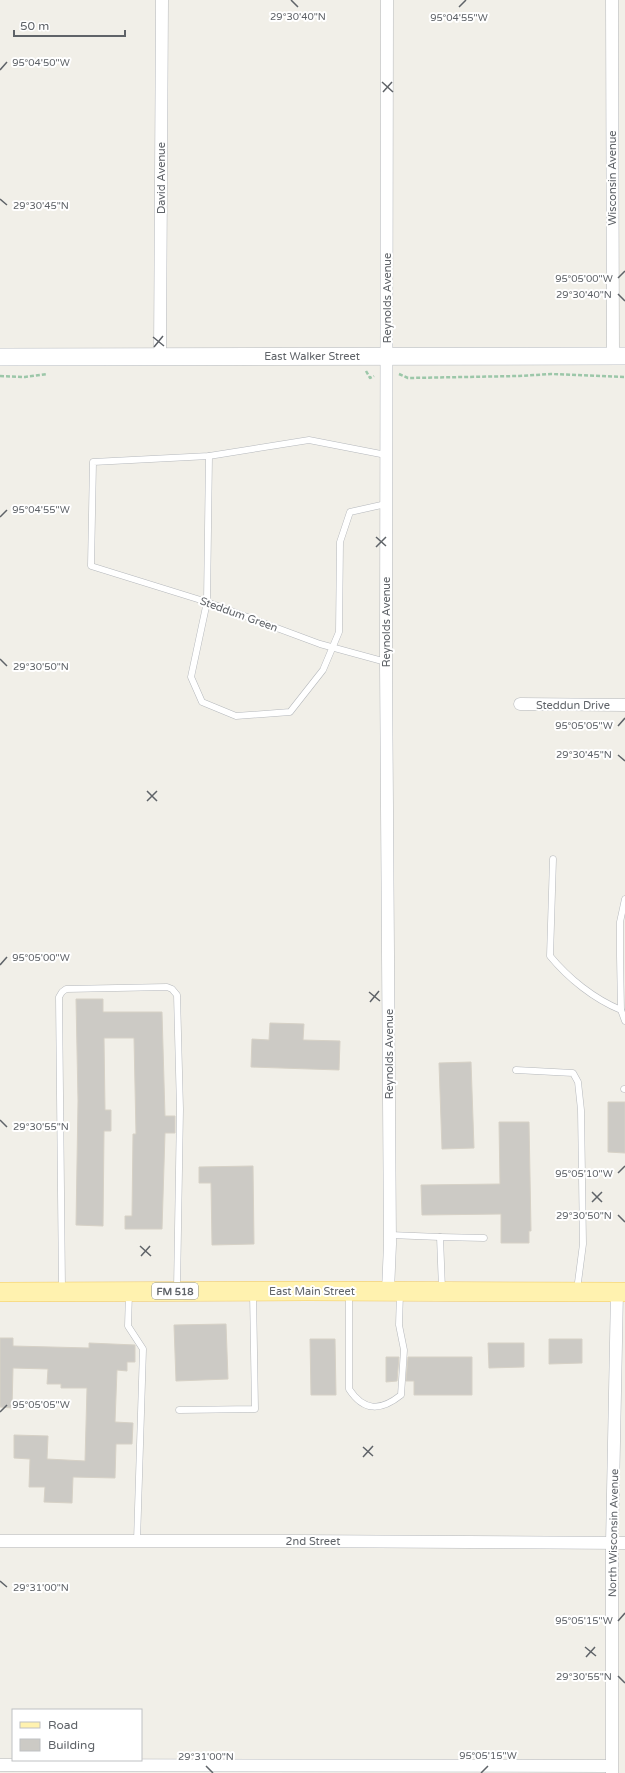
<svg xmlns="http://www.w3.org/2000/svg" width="625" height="1773" viewBox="0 0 625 1773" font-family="'Varela Round',sans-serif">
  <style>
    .building { fill: #cccac5; stroke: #d6d1c6 }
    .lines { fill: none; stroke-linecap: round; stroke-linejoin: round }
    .lane-casing { stroke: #b5b8bc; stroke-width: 7 }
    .street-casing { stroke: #b5b8bc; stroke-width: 13 }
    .secondary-casing { stroke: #b6babf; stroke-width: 18 }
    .primary-casing { stroke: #f2c960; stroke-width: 20 }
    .path { stroke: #9cc7a9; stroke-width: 2.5; stroke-dasharray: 4 2; stroke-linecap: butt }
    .lane { stroke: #fff; stroke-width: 6 }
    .street { stroke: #fff; stroke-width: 12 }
    .secondary { stroke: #fff; stroke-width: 17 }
    .primary { stroke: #fff2af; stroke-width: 19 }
    .ticks { fill: none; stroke: #5f6368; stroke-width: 1.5 }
    .labels { text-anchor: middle; stroke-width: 4; stroke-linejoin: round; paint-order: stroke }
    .shield { fill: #fff; stroke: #8f9295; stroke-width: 1 }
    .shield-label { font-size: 10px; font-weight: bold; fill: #5f6368 }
    .street-label { font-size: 11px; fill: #5f6368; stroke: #fff }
    .ticks-label { font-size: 10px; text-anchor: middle; fill: #5f6368; stroke: #fff; stroke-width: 4; stroke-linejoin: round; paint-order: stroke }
  </style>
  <rect width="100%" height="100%" fill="#f1efe8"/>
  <g class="building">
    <polygon points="76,999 103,999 103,1012 162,1012 165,1116 175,1116 175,1133 165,1133 162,1229 125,1229 125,1216 132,1216 133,1134 136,1134 134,1038 104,1038 105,1110 111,1110 111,1131 104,1131 103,1226 76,1225 78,1101"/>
    <polygon points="270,1023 304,1024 303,1040 340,1041 339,1070 251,1067 252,1039 269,1040"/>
    <polygon points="471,1062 474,1148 442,1149 439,1063"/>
    <polygon points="608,1102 625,1102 625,1153 608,1152"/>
    <polygon points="499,1122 529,1122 531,1231 529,1231 529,1243 501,1243 501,1214 422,1215 421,1185 500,1184"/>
    <polygon points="253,1166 254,1244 212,1245 211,1183 199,1183 199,1167"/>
    <polygon points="226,1324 228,1379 176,1381 174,1325"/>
    <polygon points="0,1338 13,1338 13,1346 89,1348 89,1343 135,1345 135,1362 127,1362 127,1371 117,1370 115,1422 133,1423 132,1444 116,1444 115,1478 73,1477 72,1503 44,1502 45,1487 29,1487 30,1459 14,1458 14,1435 48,1436 47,1459 85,1461 87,1388 61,1388 61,1384 47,1384 48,1369 13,1368 12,1408 0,1407"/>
    <polygon points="310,1339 335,1339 336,1395 311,1395"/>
    <polygon points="549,1339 582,1339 582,1363 549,1364"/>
    <polygon points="488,1343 524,1343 524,1367 489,1368"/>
    <polygon points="386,1357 399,1357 397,1381 386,1382"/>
    <polygon points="408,1357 472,1357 472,1395 414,1395 414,1381 406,1381"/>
  </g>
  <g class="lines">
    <defs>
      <g id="lane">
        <polyline points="209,456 207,602 191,677 202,702 236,716 290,712 323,670 339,632 340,542 350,512 386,504"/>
        <polyline points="386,662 320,644 207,602 91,566 93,462 209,456 309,440 386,455"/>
        <path d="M553 859 550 956C568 978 594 999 621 1010"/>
        <polyline points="625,899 620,922 620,956 621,1010 625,1021"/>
        <polyline points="516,1070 573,1073 578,1082 581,1110 583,1244 577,1290"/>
        <polyline points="624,1089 625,1089"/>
        <polyline points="390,1235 440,1237"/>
        <polyline points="62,1289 59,997 62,992 66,989 167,987 172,989 177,995 180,1109 177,1289"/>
        <polyline points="442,1289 440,1237 484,1238"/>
        <polyline points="129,1293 128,1326 143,1349 137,1541"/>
        <path d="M349 1294V1389C364 1412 381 1411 401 1395L404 1350 399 1325 400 1293"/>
        <polyline points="179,1410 255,1409 253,1293"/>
      </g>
      <g id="street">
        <polyline points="387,0 386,662 390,1244 388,1291"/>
        <polyline points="612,0 613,356"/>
        <polyline points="160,356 162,0"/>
        <polyline points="520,704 625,705"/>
        <polyline points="0,1541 292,1541 625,1543"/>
        <polyline points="0,1765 611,1766"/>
        <polyline points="612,1773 612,1543 617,1292"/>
      </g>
      <polyline id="secondary" points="0,357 625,356"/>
      <polyline id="primary" points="0,1292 307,1291 625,1292"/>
    </defs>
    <use href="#lane" class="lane-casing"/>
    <use href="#street" class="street-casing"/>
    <use href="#secondary" class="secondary-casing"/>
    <use href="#primary" class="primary-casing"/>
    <g class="path">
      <polyline points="366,371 370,378 374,376"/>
      <polyline points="399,374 408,378 519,376 551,374 625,377"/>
      <polyline points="0,376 25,377 47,374"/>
    </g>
    <use href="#lane" class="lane"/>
    <use href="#street" class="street"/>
    <use href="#secondary" class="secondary"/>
    <use href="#primary" class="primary"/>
  </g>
  <path class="ticks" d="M291 0 298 7M459 7 466 0M0 70 7 62M382 82 393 92M383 92 392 82M0 199 7 205M618 278 625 271M618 294 625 301M153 337 164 346M154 347 163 336M0 517 7 510M376 537 386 546M376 547 386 537M0 659 7 666M618 726 625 718M618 755 625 761M147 791 157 801M147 801 157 791M0 965 7 957M369 992 380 1001M370 1002 379 991M0 1120 7 1127M618 1173 625 1166M592 1192 602 1202M592 1202 602 1192M618 1215 625 1222M140 1246 151 1256M141 1256 150 1246M0 1412 7 1405M363 1447 373 1456M363 1457 373 1446M0 1581 7 1587M618 1621 625 1613M585 1647 596 1656M586 1657 595 1647M618 1676 625 1683M206 1766 213 1773M481 1773 488 1766"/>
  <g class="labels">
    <rect class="shield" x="152" y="1283" width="46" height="16" rx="3"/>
    <g class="shield-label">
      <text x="175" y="1295">FM 518</text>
    </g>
    <g class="street-label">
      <text transform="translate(161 178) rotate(-90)" y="4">David Avenue</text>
      <text transform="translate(612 178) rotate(-90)" y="4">Wisconsin Avenue</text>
      <text transform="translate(387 298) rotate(-90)" y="4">Reynolds Avenue</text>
      <text x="312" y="360">East Walker Street</text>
      <text transform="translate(239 614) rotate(20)" y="4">Steddum Green</text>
      <text transform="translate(386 622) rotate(-90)" y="4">Reynolds Avenue</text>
      <text x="573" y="709">Steddun Drive</text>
      <text transform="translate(389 1054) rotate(-90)" y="4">Reynolds Avenue</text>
      <text x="312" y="1295">East Main Street</text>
      <text transform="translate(613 1533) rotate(-89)" y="4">North Wisconsin Avenue</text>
      <text x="313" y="1545">2nd Street</text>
    </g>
  </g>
  <g class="ticks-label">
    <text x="298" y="20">29°30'40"N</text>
    <text x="459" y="21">95°04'55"W</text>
    <text x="41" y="66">95°04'50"W</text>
    <text x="41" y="209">29°30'45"N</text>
    <text x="584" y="282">95°05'00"W</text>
    <text x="584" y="298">29°30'40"N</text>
    <text x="41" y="513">95°04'55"W</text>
    <text x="41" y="670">29°30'50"N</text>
    <text x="584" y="729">95°05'05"W</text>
    <text x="584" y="758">29°30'45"N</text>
    <text x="41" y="961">95°05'00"W</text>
    <text x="41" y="1130">29°30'55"N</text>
    <text x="584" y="1177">95°05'10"W</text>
    <text x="584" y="1219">29°30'50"N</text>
    <text x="41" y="1408">95°05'05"W</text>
    <text x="41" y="1591">29°31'00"N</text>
    <text x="584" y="1624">95°05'15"W</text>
    <text x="584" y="1680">29°30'55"N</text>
    <text x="488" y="1759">95°05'15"W</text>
    <text x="206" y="1760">29°31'00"N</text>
  </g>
  <rect x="12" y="1709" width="130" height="52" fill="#ffffff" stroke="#bfc1c3"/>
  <rect x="20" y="1722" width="20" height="6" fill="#fff2af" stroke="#bfc1c3"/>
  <text x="48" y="1729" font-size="12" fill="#5f6368">Road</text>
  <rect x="20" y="1739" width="20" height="12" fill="#cccac5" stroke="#bfc1c3"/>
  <text x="48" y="1749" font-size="12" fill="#5f6368">Building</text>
  <path d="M14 30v6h111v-6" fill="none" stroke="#5f6368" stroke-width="2"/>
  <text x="20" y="30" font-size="12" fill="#5f6368" stroke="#ffffff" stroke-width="3" paint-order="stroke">50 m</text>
</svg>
